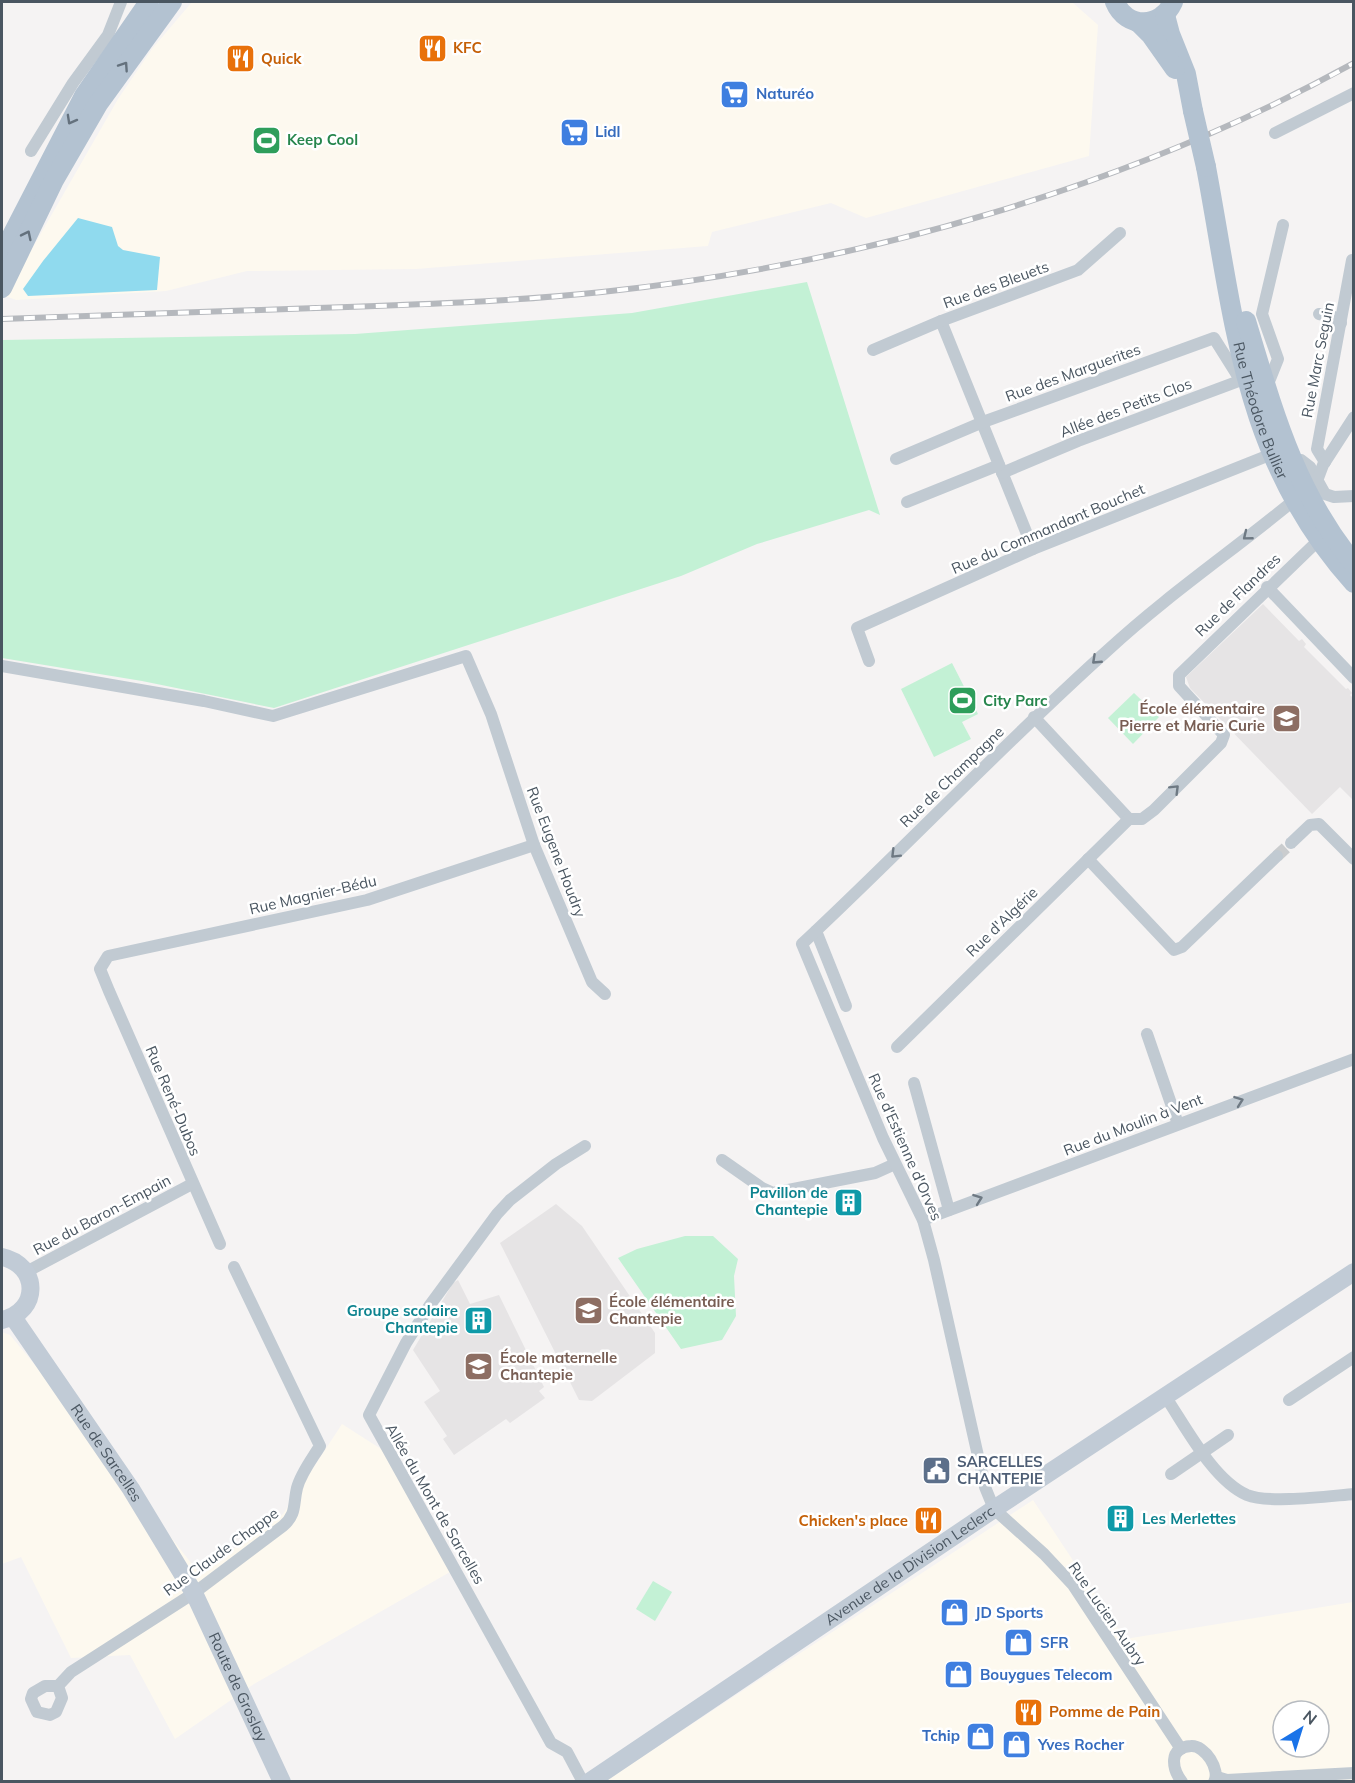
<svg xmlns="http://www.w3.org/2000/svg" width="1355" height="1783" viewBox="0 0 1355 1783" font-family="Mulish,sans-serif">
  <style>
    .commercial { fill: #fdf9ef; fill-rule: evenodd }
    .education { fill: #e6e4e5 }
    .green { fill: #c3f1d5 }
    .water { fill: #90daee }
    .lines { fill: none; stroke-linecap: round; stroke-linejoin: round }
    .street-tunnel { stroke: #caccce; stroke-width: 12; stroke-dasharray: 12 6; stroke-linecap: butt }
    .street { stroke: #c1cad2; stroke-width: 12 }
    .secondary { stroke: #c1cbd6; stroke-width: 18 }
    .primary { stroke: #b3c2d1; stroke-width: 20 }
    .rail-casing { stroke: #b5b8bd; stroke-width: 6 }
    .rail { stroke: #fff; stroke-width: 4; stroke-dasharray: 11; stroke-linecap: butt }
    .primary-bridge { stroke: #b3c2d1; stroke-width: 20 }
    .oneway { stroke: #64717d }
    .oneway2 { stroke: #6e7983 }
    .labels { text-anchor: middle; stroke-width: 5; stroke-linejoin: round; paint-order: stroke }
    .food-label { font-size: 15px; font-weight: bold; fill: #c56008; stroke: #fff; text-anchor: start }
    .shop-label { font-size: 15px; font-weight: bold; fill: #366cbe; stroke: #fff; text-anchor: start }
    .leisure-label { font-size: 15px; font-weight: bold; fill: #27864d; stroke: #fff; text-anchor: start }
    .street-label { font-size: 15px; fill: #4a5661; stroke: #fff }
    .education-label { font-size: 15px; font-weight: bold; fill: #785e54; stroke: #fff; text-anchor: start }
    .culture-label { font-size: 15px; font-weight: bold; fill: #0d838f; stroke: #fff; text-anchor: end }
    .service-label { font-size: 15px; font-weight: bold; fill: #4e5e75; stroke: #fff; text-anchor: start }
  </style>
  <rect width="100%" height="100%" fill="#f5f3f3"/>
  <g class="commercial">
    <polygon points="192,2 1072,2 1098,25 1089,156 866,218 831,203 712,232 708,246 416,269 247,271 166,291 16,300 5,296 118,99 152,49"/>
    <polygon points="2,1332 10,1335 45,1377 199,1573 283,1514 342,1424 392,1456 450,1572 254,1684 175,1739 130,1655 71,1658 21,1557 2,1564"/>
    <path d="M1033 1500 1125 1639 1353 1602V1781L604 1782ZM1283 1711H1319V1747H1283Z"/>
  </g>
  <g class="education">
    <polygon points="1263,604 1299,641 1302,639 1306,644 1304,647 1346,689 1348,688 1352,693 1350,695 1354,699 1353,800 1340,787 1312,814 1190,688 1186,677"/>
    <polygon points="556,1204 582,1226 655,1333 655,1353 592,1401 579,1400 500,1243"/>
    <polygon points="458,1280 470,1304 499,1295 544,1387 539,1391 545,1398 510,1423 506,1419 454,1455 443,1439 447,1436 424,1402 440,1391 413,1350 453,1283"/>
  </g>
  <g class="green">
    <polygon points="807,282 880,515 869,510 757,544 681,576 274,708 142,681 2,658 2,340 355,334 632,313"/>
    <polygon points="952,663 978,714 962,722 971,739 934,757 901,689"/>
    <polygon points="1134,693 1159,717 1133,744 1108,718"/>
    <polygon points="685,1236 713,1236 738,1259 734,1276 736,1316 722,1340 681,1349 618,1258 637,1249"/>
    <polygon points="653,1581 672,1592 655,1621 636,1609"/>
  </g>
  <polygon class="water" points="78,218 112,227 118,246 123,250 160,257 157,290 28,296 23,289 43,261"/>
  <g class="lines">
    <polyline class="street-tunnel" points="1277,856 1291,843"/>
    <g class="street">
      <polyline points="1275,133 1354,93"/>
      <polyline points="31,151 73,83 108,35 121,2"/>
      <polyline points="1319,314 1334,317 1341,323"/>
      <polyline points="941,321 1033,549"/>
      <polyline points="873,350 941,321 1078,270 1120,233"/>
      <polyline points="896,459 983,422 1214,338 1241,381"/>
      <polyline points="1290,462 1301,460 1310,467 1325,494 1334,497 1354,496"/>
      <polyline points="1325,462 1317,449 1352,260"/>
      <polyline points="1002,473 1078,441 1239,381 1270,379 1278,359 1262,314 1283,225"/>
      <polyline points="907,502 999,465"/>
      <polyline points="1267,587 1354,678"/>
      <polyline points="869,661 857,628 1033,549 1277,452"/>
      <polyline points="2,666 204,701 273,716 466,656 491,714 534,845 592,982 605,994"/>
      <polyline points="1034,717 1129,819"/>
      <polyline points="1129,819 1142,819 1154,810 1221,743 1224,735 1179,686 1179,675 1323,536"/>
      <polyline points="1291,843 1310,825 1319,824 1354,859"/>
      <polyline points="1088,859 1174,950 1182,947 1277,856"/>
      <polyline points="816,931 846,1006"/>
      <polyline points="1147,1034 1178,1124"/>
      <polyline points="897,1047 1129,819"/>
      <polyline points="914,1083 949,1210"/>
      <polyline points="722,1160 762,1188 773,1193 875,1173 895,1164"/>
      <polyline points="923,1220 1354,1059"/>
      <polyline points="220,1244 109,991 100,969 108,956 367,900 534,845"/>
      <polyline points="26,1272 192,1184"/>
      <path d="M1165 1396C1186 1427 1213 1480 1247 1495 1269 1504 1329 1496 1354 1494"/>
      <polyline points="1289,1400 1354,1357"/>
      <polyline points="1171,1474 1228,1435"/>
      <path d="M58 1686H45L33 1693 31 1699 37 1712 50 1715 56 1712 62 1698 58 1686 71 1672 194 1593 283 1526C297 1514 293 1504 297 1488 301 1473 312 1459 320 1446L234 1267"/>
      <path d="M1181 1749 1073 1585 1044 1554 994 1509 985 1487 934 1260 923 1220 883 1138 802 944C906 847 1003 744 1108 650 1174 589 1249 540 1317 481L1323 465 1354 417"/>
      <polyline points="1217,1777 1227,1780 1354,1773"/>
      <polyline points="583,1782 567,1752 551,1743 369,1415 406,1343 430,1305 497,1214 510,1200 556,1164 585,1146"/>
      <path d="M1182 1782C1172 1769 1168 1747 1191 1746 1205 1745 1221 1770 1214 1782"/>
    </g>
    <g class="secondary">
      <path d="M2 1257C39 1265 41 1311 2 1320"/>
      <path id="s1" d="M13 1317 131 1489 194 1593 282 1782"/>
      <path id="s2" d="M589 1782 994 1509 1354 1272"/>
    </g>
    <g class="primary">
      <path d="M1115 2C1126 29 1161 29 1173 2"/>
      <polyline points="1165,15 1170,34 1186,74 1193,111"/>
      <polyline points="1139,23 1151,35 1175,69"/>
      <path id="s3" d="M1206 167C1235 321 1243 460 1354 583"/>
      <polyline points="2,255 84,96 149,2"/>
      <polyline points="2,288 54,180 98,104 172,2"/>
      <path d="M1246 321C1273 410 1294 490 1354 564"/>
    </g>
    <defs>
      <path id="rail" d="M2 319C106 315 211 312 316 308 411 305 507 302 602 292 857 265 1129 187 1354 63"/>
    </defs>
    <use href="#rail" class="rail-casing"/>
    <use href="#rail" class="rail"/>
    <polyline class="primary-bridge" points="1193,111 1206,167"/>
  </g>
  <defs><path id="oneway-chevron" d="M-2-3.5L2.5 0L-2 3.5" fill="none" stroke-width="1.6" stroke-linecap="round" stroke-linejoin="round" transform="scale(1.5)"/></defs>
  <g class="oneway">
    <use href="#oneway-chevron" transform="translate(124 66) rotate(-56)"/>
    <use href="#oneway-chevron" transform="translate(71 120) rotate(119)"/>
    <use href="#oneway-chevron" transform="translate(27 235) rotate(-64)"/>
  </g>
  <g class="oneway2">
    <use href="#oneway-chevron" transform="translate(1247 536) rotate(141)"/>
    <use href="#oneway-chevron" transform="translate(1096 660) rotate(137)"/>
    <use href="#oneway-chevron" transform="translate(1175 789) rotate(-45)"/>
    <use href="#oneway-chevron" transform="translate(895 854) rotate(135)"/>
    <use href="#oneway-chevron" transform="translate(1239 1101) rotate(-20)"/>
    <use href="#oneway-chevron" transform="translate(978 1199) rotate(-20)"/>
  </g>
  <defs>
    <symbol id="restaurant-square" viewBox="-11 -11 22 22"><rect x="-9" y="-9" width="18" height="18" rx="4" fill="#e8710a" stroke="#fff"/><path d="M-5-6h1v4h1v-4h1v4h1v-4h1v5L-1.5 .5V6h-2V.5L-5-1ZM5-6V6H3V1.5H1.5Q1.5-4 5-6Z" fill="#fff"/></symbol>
    <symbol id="supermarket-square" viewBox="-11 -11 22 22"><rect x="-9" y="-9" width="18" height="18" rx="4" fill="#3f7fe0" stroke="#fff"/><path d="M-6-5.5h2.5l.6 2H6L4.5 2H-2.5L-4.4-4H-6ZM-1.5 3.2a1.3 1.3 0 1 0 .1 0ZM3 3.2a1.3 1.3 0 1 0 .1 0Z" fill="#fff"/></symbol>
    <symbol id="stadium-square" viewBox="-11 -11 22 22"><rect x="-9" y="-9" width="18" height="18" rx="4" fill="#2e9e5b" stroke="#fff"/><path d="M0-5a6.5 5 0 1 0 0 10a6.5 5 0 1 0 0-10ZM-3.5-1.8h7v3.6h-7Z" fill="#fff"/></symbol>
    <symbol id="school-square" viewBox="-11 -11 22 22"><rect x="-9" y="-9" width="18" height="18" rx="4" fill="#8d6e63" stroke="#fff"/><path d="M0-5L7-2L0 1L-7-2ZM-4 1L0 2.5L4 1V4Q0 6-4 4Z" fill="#fff"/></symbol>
    <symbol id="building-square" viewBox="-11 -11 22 22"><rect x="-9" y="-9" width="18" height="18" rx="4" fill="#0f9aa8" stroke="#fff"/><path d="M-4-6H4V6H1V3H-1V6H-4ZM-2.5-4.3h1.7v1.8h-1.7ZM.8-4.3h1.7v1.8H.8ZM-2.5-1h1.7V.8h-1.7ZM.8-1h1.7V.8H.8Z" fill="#fff"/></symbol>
    <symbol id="civic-square" viewBox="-11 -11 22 22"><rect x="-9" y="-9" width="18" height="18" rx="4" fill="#5c6f8a" stroke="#fff"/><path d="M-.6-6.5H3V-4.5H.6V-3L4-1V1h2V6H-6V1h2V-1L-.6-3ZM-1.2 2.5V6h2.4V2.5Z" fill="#fff"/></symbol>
    <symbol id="shop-square" viewBox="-11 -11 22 22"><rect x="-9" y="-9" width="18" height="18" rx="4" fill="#3f7fe0" stroke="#fff"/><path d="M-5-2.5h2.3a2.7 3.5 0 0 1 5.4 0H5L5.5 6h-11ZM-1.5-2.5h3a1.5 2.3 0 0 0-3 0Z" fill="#fff"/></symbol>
  </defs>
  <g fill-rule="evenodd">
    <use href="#restaurant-square" x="416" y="32" width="33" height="33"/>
    <use href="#restaurant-square" x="224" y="42" width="33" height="33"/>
    <use href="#supermarket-square" x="718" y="78" width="33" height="33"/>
    <use href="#supermarket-square" x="558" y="116" width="33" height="33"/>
    <use href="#stadium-square" x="250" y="124" width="33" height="33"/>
    <use href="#stadium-square" x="946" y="684" width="33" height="33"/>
    <use href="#school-square" x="1270" y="702" width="33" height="33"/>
    <use href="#building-square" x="832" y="1186" width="33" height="33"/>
    <use href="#school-square" x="572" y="1294" width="33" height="33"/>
    <use href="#building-square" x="462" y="1304" width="33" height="33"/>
    <use href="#school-square" x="462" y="1350" width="33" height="33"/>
    <use href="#civic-square" x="920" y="1454" width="33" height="33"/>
    <use href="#building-square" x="1104" y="1502" width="33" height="33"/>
    <use href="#restaurant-square" x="912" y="1504" width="33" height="33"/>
    <use href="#shop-square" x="938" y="1596" width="33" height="33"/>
    <use href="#shop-square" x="1002" y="1626" width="33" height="33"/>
    <use href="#shop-square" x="942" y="1658" width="33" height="33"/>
    <use href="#restaurant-square" x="1012" y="1696" width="33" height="33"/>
    <use href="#shop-square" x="964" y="1720" width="33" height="33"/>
    <use href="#shop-square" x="1000" y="1728" width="33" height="33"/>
  </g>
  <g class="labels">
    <g class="food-label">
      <text x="453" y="53">KFC</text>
      <text x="261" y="64">Quick</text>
      <text x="908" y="1526" text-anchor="end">Chicken's place</text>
      <text x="1049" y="1717">Pomme de Pain</text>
    </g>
    <g class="shop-label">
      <text x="756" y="99">Naturéo</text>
      <text x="595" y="137">Lidl</text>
      <text x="975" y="1618">JD Sports</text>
      <text x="1040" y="1648">SFR</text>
      <text x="980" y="1680">Bouygues Telecom</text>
      <text x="960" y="1741" text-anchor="end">Tchip</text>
      <text x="1038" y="1750">Yves Rocher</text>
    </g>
    <g class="leisure-label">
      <text x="287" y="145">Keep Cool</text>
      <text x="983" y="706">City Parc</text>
    </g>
    <g class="street-label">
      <text transform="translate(996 285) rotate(-20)" y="5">Rue des Bleuets</text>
      <text transform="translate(1318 360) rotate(-79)" y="5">Rue Marc Seguin</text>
      <text transform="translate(1073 373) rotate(-20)" y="5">Rue des Marguerites</text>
      <text transform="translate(1126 408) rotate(-21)" y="5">Allée des Petits Clos</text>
      <text dy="5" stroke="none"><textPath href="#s3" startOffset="250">Rue Théodore Bullier</textPath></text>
      <text transform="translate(1048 529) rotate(-23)" y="5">Rue du Commandant Bouchet</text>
      <text transform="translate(1238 595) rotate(-44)" y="5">Rue de Flandres</text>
      <text transform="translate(952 777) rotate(-44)" y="5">Rue de Champagne</text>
      <text transform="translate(556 852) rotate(69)" y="5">Rue Eugene Houdry</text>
      <text transform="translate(313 895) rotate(-13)" y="5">Rue Magnier-Bédu</text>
      <text transform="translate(1002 922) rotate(-44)" y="5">Rue d'Algérie</text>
      <text transform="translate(173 1101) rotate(67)" y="5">Rue René-Dubos</text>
      <text transform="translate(1133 1125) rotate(-21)" y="5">Rue du Moulin à Vent</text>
      <text transform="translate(905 1147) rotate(66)" y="5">Rue d'Estienne d'Orves</text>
      <text transform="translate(102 1215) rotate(-28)" y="5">Rue du Baron-Empain</text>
      <text dy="5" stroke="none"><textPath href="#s1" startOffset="165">Rue de Sarcelles</textPath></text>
      <text transform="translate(435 1504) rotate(60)" y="5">Allée du Mont de Sarcelles</text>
      <text transform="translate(221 1552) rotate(-36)" y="5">Rue Claude Chappe</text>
      <text dy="5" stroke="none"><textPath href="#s2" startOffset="387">Avenue de la Division Leclerc</textPath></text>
      <text transform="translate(1107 1614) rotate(55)" y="5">Rue Lucien Aubry</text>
      <text dy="5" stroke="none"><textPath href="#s1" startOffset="434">Route de Groslay</textPath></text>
    </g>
    <g class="education-label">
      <text x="1265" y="714" text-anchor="end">École élémentaire<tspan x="1265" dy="17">Pierre et Marie Curie</tspan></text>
      <text x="609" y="1307">École élémentaire<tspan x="609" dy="17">Chantepie</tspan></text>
      <text x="500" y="1363">École maternelle<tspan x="500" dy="17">Chantepie</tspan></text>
    </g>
    <g class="culture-label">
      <text x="828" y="1198">Pavillon de<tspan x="828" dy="17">Chantepie</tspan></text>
      <text x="458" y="1316">Groupe scolaire<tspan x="458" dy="17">Chantepie</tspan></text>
      <text x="1142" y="1524" text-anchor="start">Les Merlettes</text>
    </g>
    <g class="service-label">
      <text x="957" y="1467">SARCELLES<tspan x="957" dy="17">CHANTEPIE</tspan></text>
    </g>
  </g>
  <rect width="1355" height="1783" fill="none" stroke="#4a5661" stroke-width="6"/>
  <g transform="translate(1301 1729) rotate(38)"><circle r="28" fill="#ffffff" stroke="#b7bbc0" stroke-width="1.5"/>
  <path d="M0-4.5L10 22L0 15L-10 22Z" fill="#1a73e8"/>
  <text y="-9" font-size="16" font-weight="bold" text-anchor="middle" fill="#4a5661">N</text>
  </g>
</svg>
